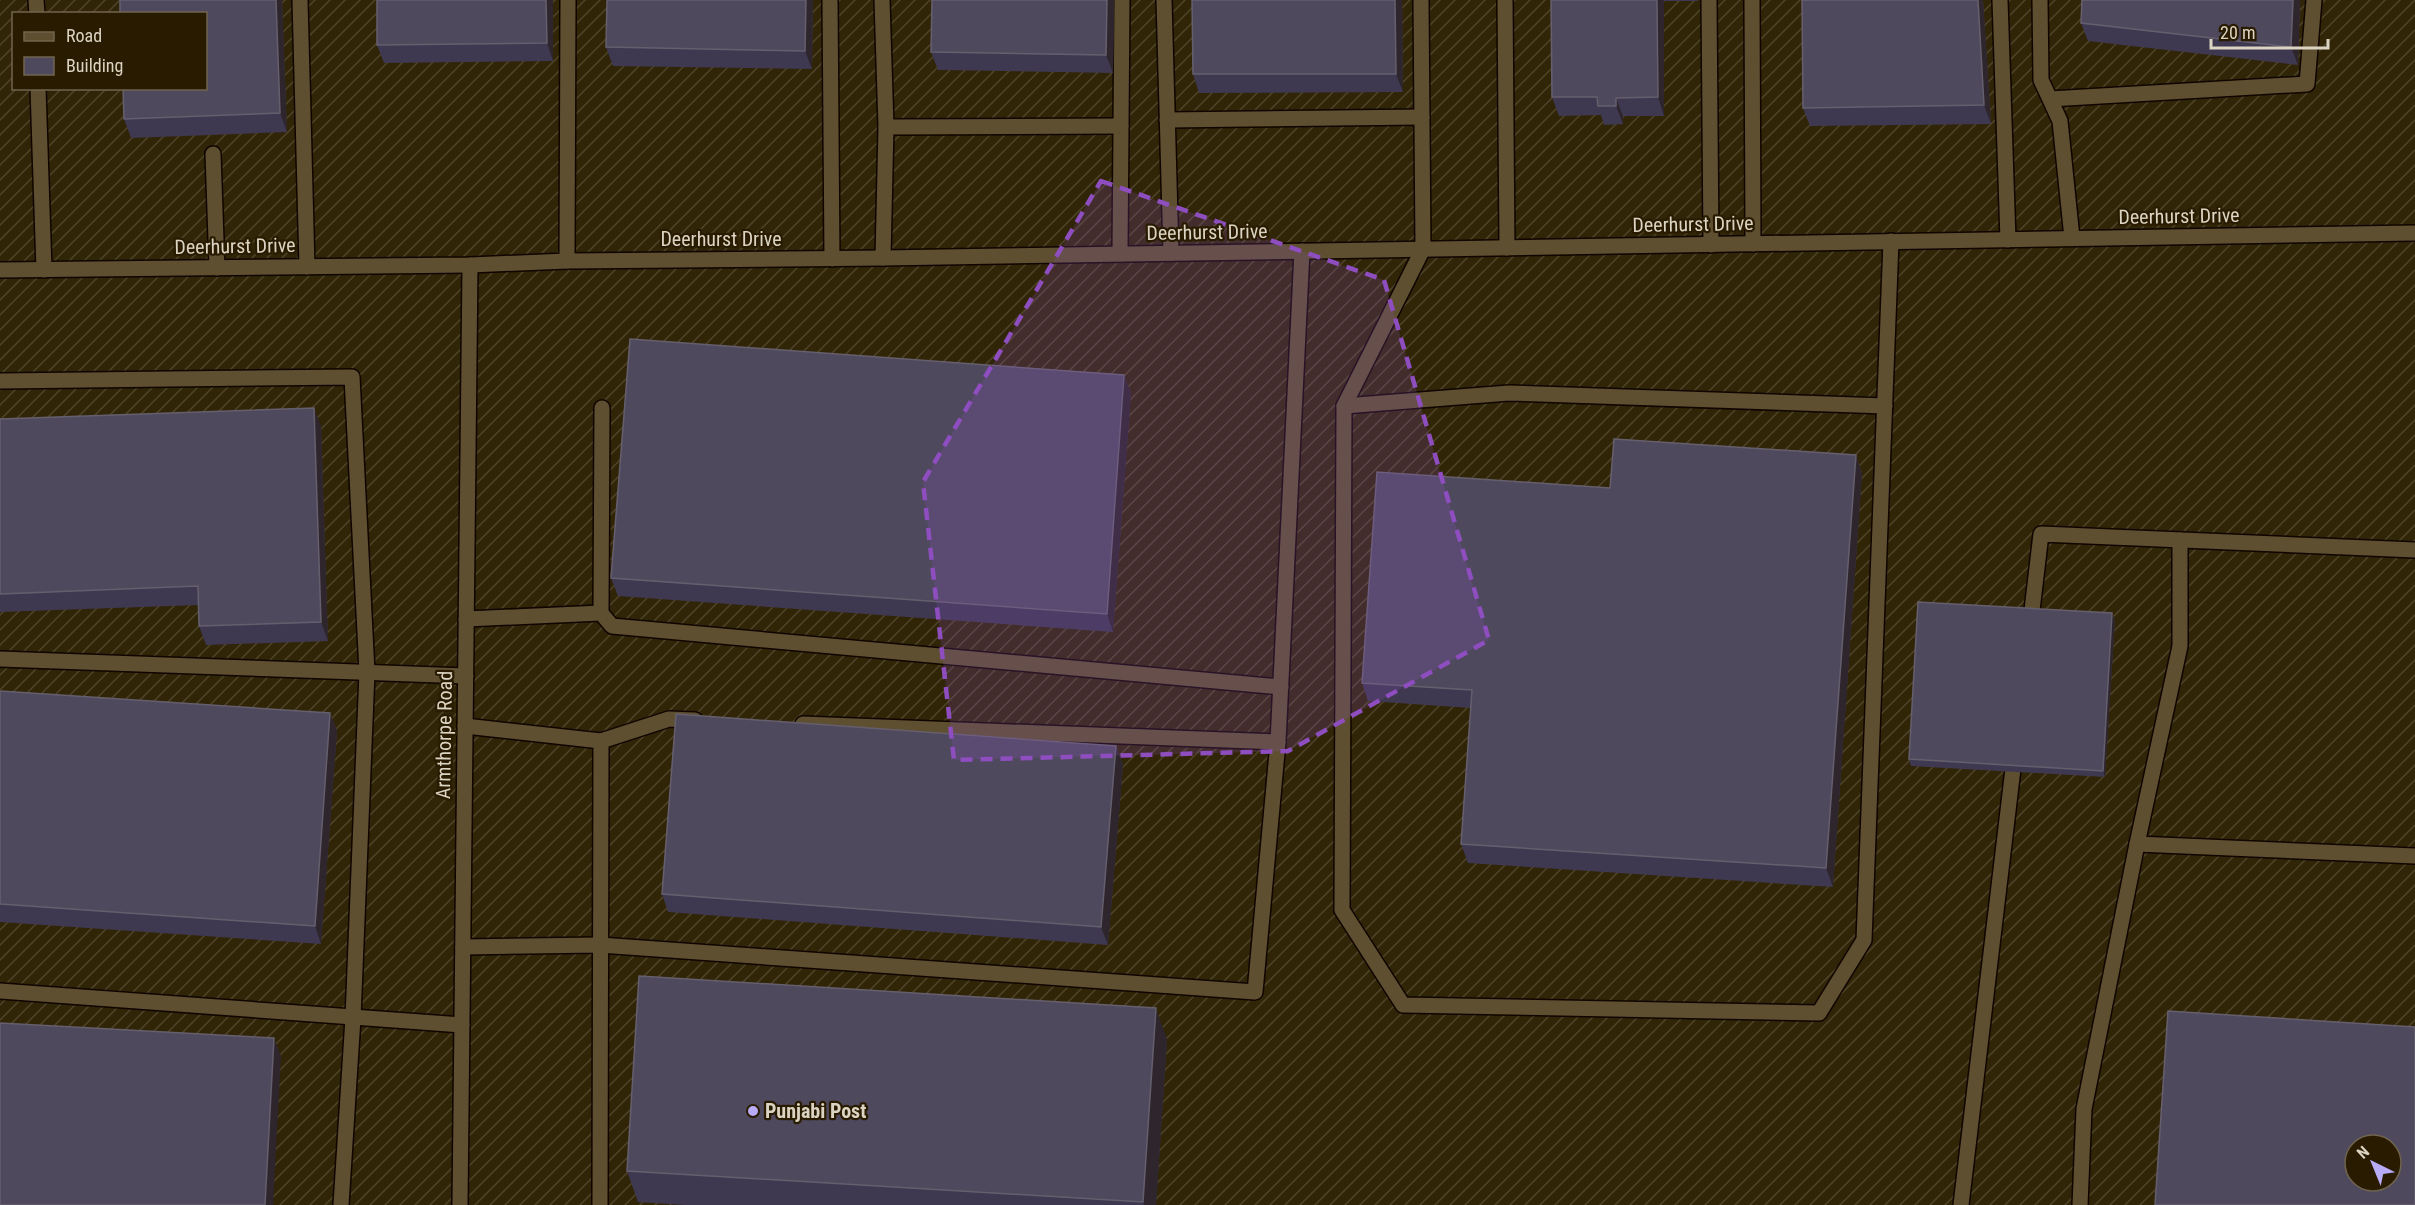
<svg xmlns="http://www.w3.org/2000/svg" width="2415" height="1205" viewBox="0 0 2415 1205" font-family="'Roboto Condensed',sans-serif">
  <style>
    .industrial { fill: url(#industrial-furrows); fill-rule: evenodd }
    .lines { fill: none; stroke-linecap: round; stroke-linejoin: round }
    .lane-casing { stroke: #100500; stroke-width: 18 }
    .street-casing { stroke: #100500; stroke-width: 18 }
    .lane { stroke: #5e4f30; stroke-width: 15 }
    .street { stroke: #5e4f30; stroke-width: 15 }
    .wall { fill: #3e3951 }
    .shaded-wall { fill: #2e262c }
    .building { fill: #4f495e; stroke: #655f6d; stroke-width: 1.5; fill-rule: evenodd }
    .marked { fill: #8e4ec0; fill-opacity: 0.2; stroke: #8e4ec0; stroke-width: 4.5; stroke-dasharray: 12 8; stroke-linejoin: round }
    .poi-dot { fill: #b8abf7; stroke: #281b00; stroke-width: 2 }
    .labels { text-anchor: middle; stroke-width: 4.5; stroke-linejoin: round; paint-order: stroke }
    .street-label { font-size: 20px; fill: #dcd4c2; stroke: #281b00 }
    .poi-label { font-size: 20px; font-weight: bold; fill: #dcd4c2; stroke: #281b00; text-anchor: start }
  </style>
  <defs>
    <pattern id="industrial-furrows" width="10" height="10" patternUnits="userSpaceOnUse" patternTransform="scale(1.5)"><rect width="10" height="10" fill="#312508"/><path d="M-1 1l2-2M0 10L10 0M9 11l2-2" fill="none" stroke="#4e442a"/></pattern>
  </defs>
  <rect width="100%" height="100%" fill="#281b00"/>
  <path class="industrial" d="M0 0H2415V1205H0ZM14 14H206V88H14ZM2355 1145H2391V1181H2355Z"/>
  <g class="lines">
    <defs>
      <g id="lane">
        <polyline points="36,0 37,14"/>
        <polyline points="300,0 307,267"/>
        <polyline points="830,0 832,259"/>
        <polyline points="882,0 886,127"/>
        <polyline points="1164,0 1171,253"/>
        <polyline points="1421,0 1423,249 1344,406 1342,910 1403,1005 1819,1013 1864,940 1891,241"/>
        <polyline points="1505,0 1507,248"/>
        <polyline points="1709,0 1711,245"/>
        <polyline points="1752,0 1753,244"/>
        <polyline points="2000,0 2008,240"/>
        <polyline points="2040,0 2041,80 2060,121 2072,238"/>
        <polyline points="38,88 44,270"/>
        <polyline points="2050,99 2307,84 2314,0"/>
        <polyline points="1167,120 1422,117"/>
        <polyline points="213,154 217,268"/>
        <polyline points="1120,254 1122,0"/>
        <polyline points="883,258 886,127 1121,126"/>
        <polyline points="567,261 568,0"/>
        <polyline points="0,381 352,377 367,672 353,1018 341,1205"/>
        <polyline points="1344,406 1509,393 1885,406"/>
        <polyline points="602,408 601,613 612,626 1281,687"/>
        <polyline points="466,619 601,613"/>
        <polyline points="2030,627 2041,534 2415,550"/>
        <polyline points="0,659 466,676"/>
        <polyline points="803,724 1278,742"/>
        <polyline points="465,726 601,741 669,719 695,720"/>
        <polyline points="2137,844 2415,856"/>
        <polyline points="463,947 600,945 1255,992 1278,742 1302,251"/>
        <polyline points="0,991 462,1025"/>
        <polyline points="600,1205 601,741"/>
        <polyline points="1961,1205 2015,752"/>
        <polyline points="2080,1205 2084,1109 2137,844 2180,646 2180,540"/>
      </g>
      <g id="street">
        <polyline points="0,270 470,265 567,261 883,258 2415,233"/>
        <polyline points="460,1205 470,265"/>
      </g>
    </defs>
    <use href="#lane" class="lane-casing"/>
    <use href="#street" class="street-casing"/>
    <use href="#lane" class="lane"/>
    <use href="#street" class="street"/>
  </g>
  <g class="wall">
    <polygon points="120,0 282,0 287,132 131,138 124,119"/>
    <polygon points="377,0 553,0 553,61 384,63 377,45"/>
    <polygon points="607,0 813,0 812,69 613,66 606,47"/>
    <polygon points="1114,0 1113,73 938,70 931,52"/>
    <polygon points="1192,0 1402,0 1403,92 1199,93 1193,74"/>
    <polygon points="1551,0 1698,0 1698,1 1664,1 1664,116 1623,116 1623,124 1604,125 1601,115 1559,116 1552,97"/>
    <polygon points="1802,0 1983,0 1991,124 1810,126 1803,108"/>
    <polygon points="2082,0 2300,0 2298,65 2088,41 2081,23"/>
    <polygon points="1124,375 1131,393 1113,632 618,596 611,578"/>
    <polygon points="0,419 321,426 328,641 206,645 199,626 198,605 0,612"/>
    <polygon points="1856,455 1862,473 1833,887 1468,863 1461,844 1471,708 1368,701 1362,683 1610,488"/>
    <polygon points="2115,620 2105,777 1911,766 1909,759"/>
    <polygon points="0,691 330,713 337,731 321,944 0,922"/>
    <polygon points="1116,746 1123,765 1108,945 668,912 662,894"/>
    <polygon points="1167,1039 1156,1205 685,1205 638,1202 627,1171"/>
  </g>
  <g class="shaded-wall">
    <polygon points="276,0 282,0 287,132 280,113"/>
    <polygon points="546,0 553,0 553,61 547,43"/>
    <polygon points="806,0 813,0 812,69 805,51"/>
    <polygon points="1107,0 1114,0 1113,73 1106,55"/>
    <polygon points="1395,0 1402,0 1403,92 1396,74"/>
    <polygon points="1657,0 1663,0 1664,1 1664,116 1658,97"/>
    <polygon points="1978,0 1983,0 1991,124 1984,105"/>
    <polygon points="2293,0 2300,0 2298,65 2291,47"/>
    <polygon points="1616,98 1623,116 1623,124 1616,106"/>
    <polygon points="1124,375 1131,393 1113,632 1107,614"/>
    <polygon points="314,408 321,426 328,641 321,622"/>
    <polygon points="1856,455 1862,473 1833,887 1826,868"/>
    <polygon points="2112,613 2115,620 2105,777 2103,771"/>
    <polygon points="330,713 337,731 321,944 315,926"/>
    <polygon points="1116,746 1123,765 1108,945 1101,927"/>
    <polygon points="1156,1008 1167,1039 1156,1205 1144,1205 1143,1202"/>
    <polygon points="274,1038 281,1056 273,1205 265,1205"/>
  </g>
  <g class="building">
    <polygon points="120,0 276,0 280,113 124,119 123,88 206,88 206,14 120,14"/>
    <polygon points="377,0 546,0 547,43 377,45"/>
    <polygon points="607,0 806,0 805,51 606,47"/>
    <polygon points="932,0 1107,0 1106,55 931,52"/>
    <polygon points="1192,0 1395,0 1396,74 1193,74"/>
    <polygon points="1551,0 1657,0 1658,97 1616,98 1616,106 1598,106 1597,97 1552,97"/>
    <polygon points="1802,0 1978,0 1984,105 1803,108"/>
    <polygon points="2082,0 2293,0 2291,47 2081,23"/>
    <polygon points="630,339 1124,375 1107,614 611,578"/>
    <polygon points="314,408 321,622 199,626 198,586 0,594 0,419"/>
    <polygon points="1614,439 1856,455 1826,868 1461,844 1472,690 1362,683 1377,472 1610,488"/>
    <polygon points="1918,602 2112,613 2103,771 1909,759"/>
    <polygon points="0,691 330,713 315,926 0,904"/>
    <polygon points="676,714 1116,746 1101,927 662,894"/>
    <polygon points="639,976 1156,1008 1143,1202 627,1171"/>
    <path d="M2168 1011 2415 1027V1205H2155ZM2355 1145H2391V1181H2355Z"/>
    <polygon points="0,1023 274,1038 265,1205 0,1205"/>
  </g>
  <path class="marked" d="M1101 181 1384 280 1489 640 1288 751 954 760 923 482Z"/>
  <circle class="poi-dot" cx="753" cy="1111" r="6"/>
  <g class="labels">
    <g class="street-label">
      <text transform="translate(2179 216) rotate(-1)" y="7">Deerhurst Drive</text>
      <text transform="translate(1693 224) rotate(-1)" y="7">Deerhurst Drive</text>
      <text transform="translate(1207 232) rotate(-1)" y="7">Deerhurst Drive</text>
      <text x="721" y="246">Deerhurst Drive</text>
      <text transform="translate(235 246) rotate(-1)" y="7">Deerhurst Drive</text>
      <text transform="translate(444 735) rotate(-89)" y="7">Armthorpe Road</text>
    </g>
    <g class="poi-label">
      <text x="765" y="1118">Punjabi Post</text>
    </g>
  </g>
  <rect x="12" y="12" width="195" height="78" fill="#281b00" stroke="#70654e" stroke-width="1.5"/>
  <rect x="24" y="32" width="30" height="9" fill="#5e4f30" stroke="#70654e" stroke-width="1.5"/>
  <text x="66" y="42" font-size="18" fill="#dcd4c2">Road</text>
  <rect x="24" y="57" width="30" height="18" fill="#4f495e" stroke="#70654e" stroke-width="1.5"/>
  <text x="66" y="72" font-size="18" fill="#dcd4c2">Building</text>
  <g transform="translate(2373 1163) rotate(317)"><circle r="28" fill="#281b00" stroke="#70654e" stroke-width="1.5"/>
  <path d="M0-4.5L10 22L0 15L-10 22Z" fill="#b8abf7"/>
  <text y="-9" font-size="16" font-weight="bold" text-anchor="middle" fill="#dcd4c2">N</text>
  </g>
  <path d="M2211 39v9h117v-9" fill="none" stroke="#dcd4c2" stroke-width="3"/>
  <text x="2220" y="39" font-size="18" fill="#dcd4c2" stroke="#281b00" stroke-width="4.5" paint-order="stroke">20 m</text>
</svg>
